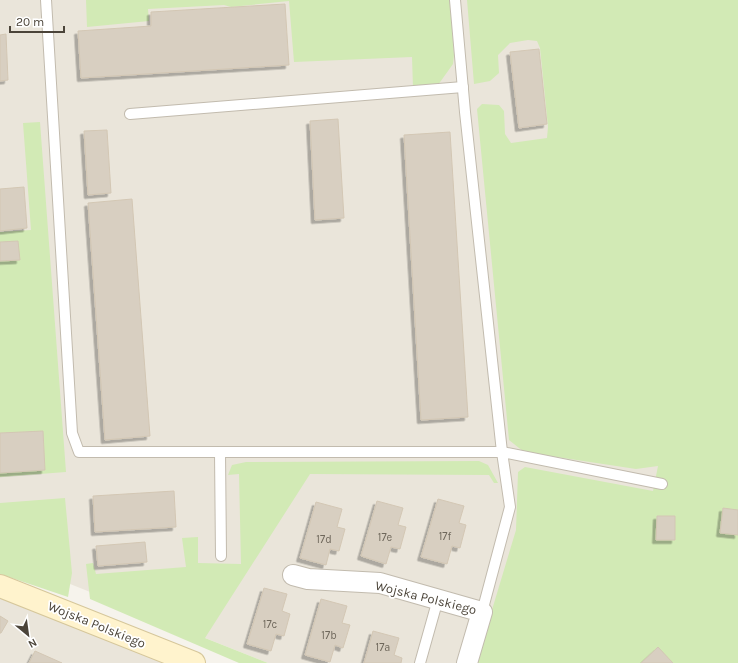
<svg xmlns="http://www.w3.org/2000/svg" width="738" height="663" viewBox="0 0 738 663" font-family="Karla,sans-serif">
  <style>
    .residential { fill: #eae5da }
    .green { fill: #d2eab5 }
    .building { fill: #d8cfc1; stroke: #d3c7b4; filter: url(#shadow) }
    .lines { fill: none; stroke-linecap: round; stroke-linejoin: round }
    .lane-casing { stroke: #c2bbae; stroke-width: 12 }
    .street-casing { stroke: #c2bbae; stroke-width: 22 }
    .secondary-casing { stroke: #d6c79b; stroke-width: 24 }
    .lane { stroke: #fff; stroke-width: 10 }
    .street { stroke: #fff; stroke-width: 20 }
    .secondary { stroke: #fff3cd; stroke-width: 22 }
    .labels { text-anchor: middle; stroke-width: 3.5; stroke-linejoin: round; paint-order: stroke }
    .number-label { font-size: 11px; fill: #6e675b }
    .street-label { font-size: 13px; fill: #4b4439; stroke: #fff }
  </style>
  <defs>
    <filter id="shadow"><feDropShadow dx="-3.5" dy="3.5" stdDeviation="0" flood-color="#0004"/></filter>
  </defs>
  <rect width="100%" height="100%" fill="#f6f3ec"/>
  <g class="residential">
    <polygon points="0,0 738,0 738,663 268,663 0,556"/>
    <polygon points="0,593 173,663 0,663"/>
  </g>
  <g class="green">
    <polygon points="86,0 450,0 454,55 453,64 438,85 413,88 412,57 294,62 289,1 231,7 224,5 148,9 149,21 87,27"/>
    <polygon points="467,0 738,0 738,663 476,663 516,530 518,472 525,467 653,491 658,466 636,469 524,452 509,440 477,109 482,104 499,105 504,111 505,134 511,143 547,138 548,127 540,48 537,41 528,40 510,43 498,55 499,73 490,81 474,84"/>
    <polygon points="40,122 66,472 0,477 0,232 31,230 23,123"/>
    <polygon points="479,461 488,465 498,483 494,483 489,475 310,474 205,638 268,663 239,663 90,599 86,564 93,563 96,574 186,567 182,538 198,537 198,563 241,564 239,474 228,475 232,465 246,462"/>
    <polygon points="65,498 72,573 68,597 0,574 0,503"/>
  </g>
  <g class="building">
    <polygon points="285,4 289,65 81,78 78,31 151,26 151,12"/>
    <polygon points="6,34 8,80 0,81 0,35"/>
    <polygon points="539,49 547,124 519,128 510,52"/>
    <polygon points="338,119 344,218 315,220 310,121"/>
    <polygon points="107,130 111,193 88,195 84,131"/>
    <polygon points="450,132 468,417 421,420 404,135"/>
    <polygon points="24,187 27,228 0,231 0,189"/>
    <polygon points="132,199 150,436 105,440 88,203"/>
    <polygon points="18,241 20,260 0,261 0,242"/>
    <polygon points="43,431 45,470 0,473 0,433"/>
    <polygon points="174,491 176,527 95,532 93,496"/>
    <polygon points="438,499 464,506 459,523 466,525 460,548 452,546 447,564 421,557"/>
    <polygon points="377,501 403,508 398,525 406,527 400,549 391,547 386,564 361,556"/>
    <polygon points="316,502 342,509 337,527 345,529 339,551 330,549 326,565 300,558"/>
    <polygon points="723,508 738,510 738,535 720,533"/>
    <polygon points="657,516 675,516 675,540 656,540"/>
    <polygon points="145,542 147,562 98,566 96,546"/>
    <polygon points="264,588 287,594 282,611 290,614 284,636 276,634 271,651 247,644"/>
    <polygon points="321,599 347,606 342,623 350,625 343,648 335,645 330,662 305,655"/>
    <polygon points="0,616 8,621 1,633 0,633"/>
    <polygon points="373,631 399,638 394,655 402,658 401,663 364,663"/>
    <polygon points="658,647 673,663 641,663"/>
    <polygon points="35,651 62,663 29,663"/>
  </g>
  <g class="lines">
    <defs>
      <g id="lane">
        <polyline points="46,0 72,433 79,452 502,452 662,484"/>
        <polyline points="455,0 465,112 502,452 510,507 482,612"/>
        <polyline points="130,114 463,87"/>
        <polyline points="220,452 221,556"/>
        <polyline points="420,663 438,599"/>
      </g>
      <polyline id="street" points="293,575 308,579 380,583 482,612 467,663"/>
      <polyline id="secondary" points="0,586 194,663"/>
    </defs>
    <use href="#lane" class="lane-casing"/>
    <use href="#street" class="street-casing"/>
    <use href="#secondary" class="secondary-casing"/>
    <use href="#lane" class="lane"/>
    <use href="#street" class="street"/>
    <use href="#secondary" class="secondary"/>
  </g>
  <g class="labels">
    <g class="number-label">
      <text x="445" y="540">17f</text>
      <text x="385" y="541">17e</text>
      <text x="324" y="543">17d</text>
      <text x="270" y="628">17c</text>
      <text x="329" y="639">17b</text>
      <text x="383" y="651">17a</text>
    </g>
    <g class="street-label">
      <text transform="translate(426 597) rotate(14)" y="5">Wojska Polskiego</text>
      <text transform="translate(97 624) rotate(22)" y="5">Wojska Polskiego</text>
    </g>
  </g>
  <g transform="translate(28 635) rotate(151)" stroke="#ffffff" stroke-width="3" paint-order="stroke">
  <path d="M0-3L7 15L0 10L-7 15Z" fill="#4b4439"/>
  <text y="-6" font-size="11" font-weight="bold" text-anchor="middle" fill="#4b4439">N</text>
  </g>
  <path d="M10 26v6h54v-6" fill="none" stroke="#4b4439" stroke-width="2"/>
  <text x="16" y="26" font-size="12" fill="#4b4439" stroke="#ffffff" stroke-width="3" paint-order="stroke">20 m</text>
</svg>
